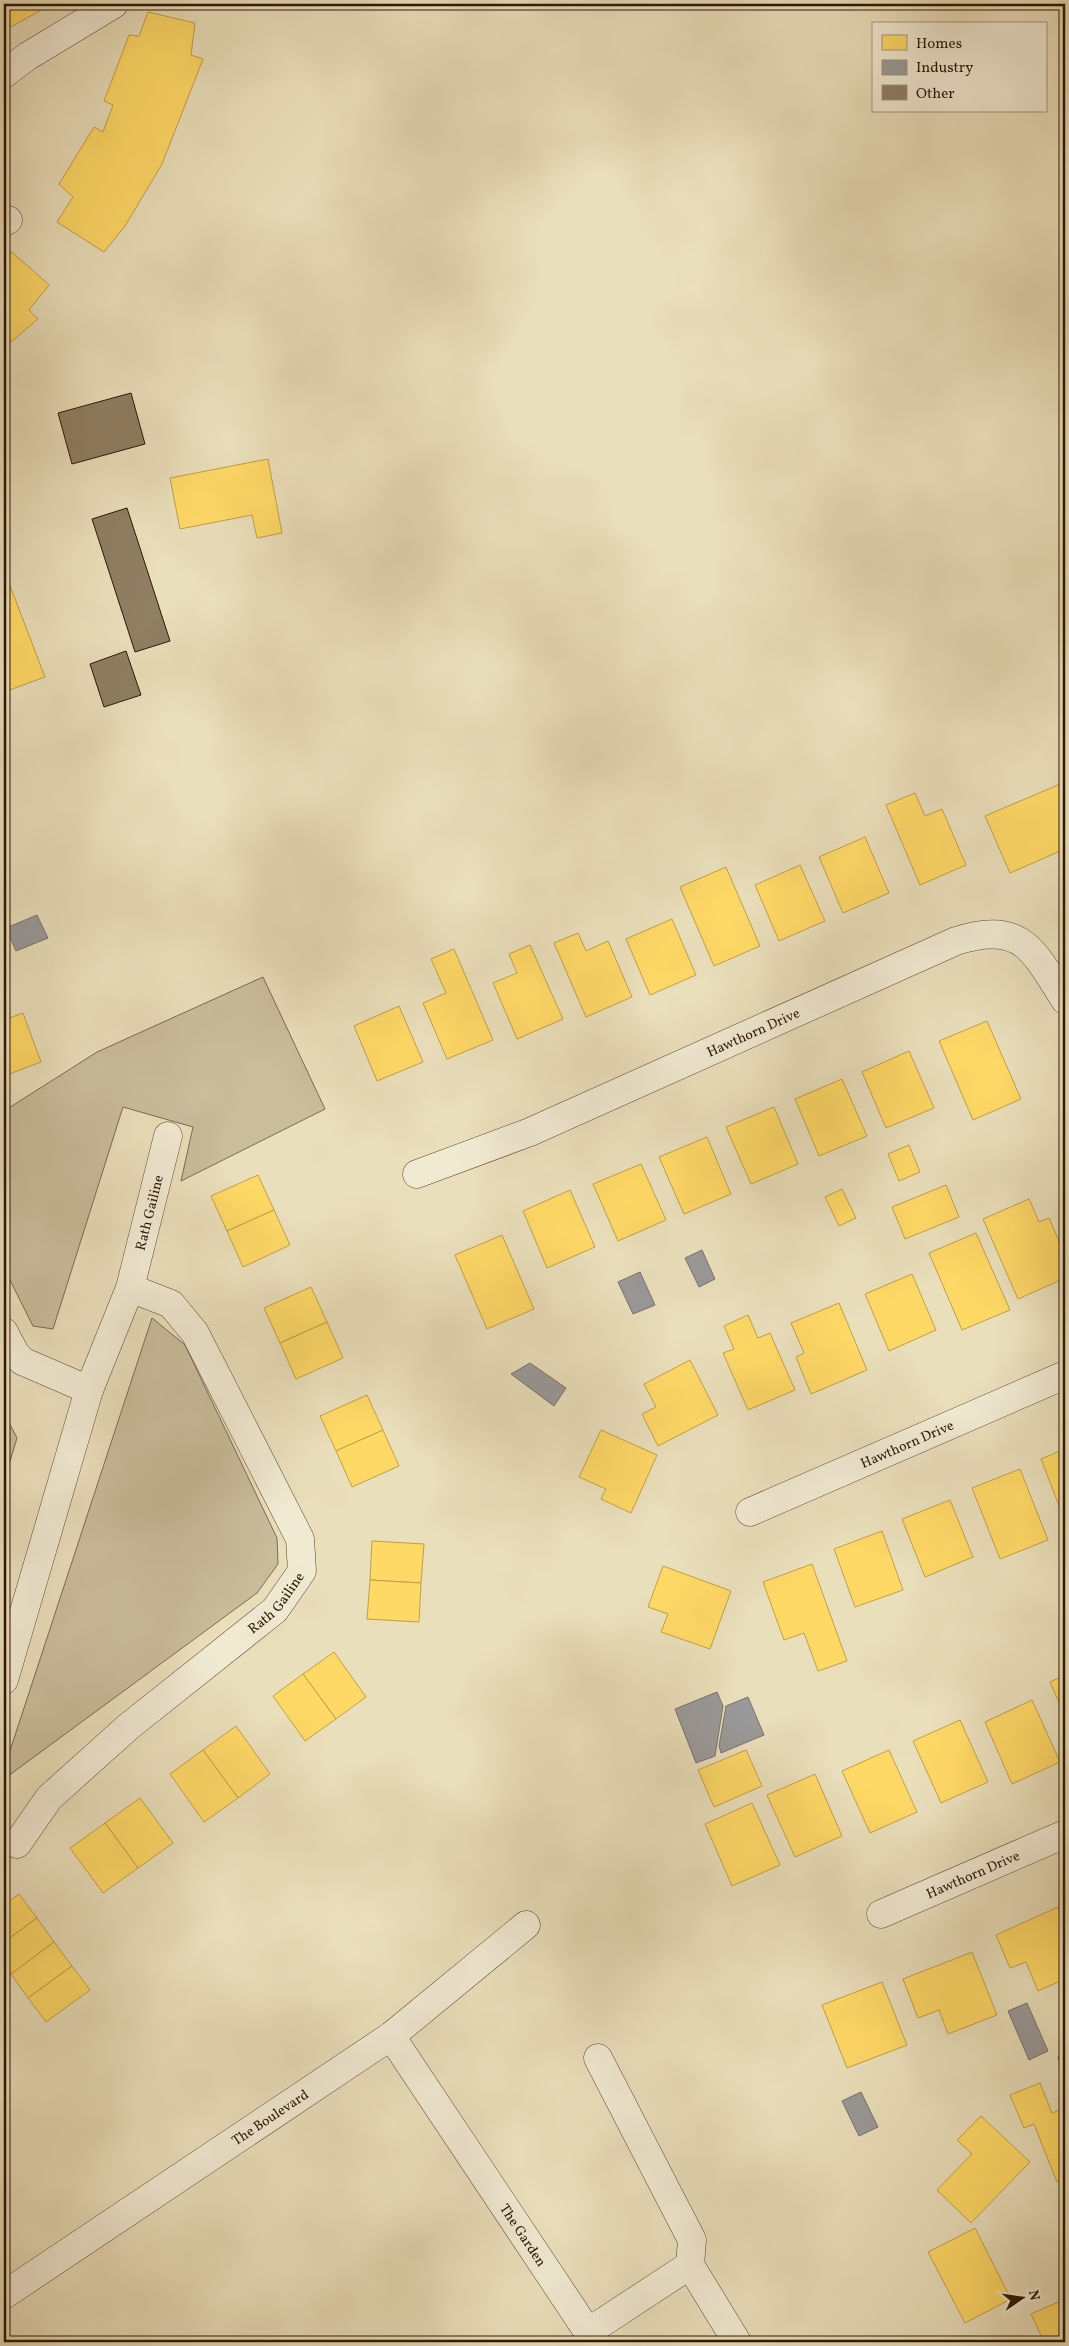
<svg xmlns="http://www.w3.org/2000/svg" width="1069" height="2346" viewBox="0 0 1069 2346" font-family="Vollkorn,serif">
  <style>
    .green { fill: #cabd9c; stroke: #7b6a50 }
    .homes { fill: #ffd966; stroke: #c09f48 }
    .industry { fill: #999; stroke: #78726c }
    .building { fill: #8f7f63; stroke: #2c1703 }
    .lines { fill: none; stroke-linecap: round; stroke-linejoin: round }
    .minor-casing { stroke: #5c4931; stroke-width: 29 }
    .minor { stroke: #f1ead3; stroke-width: 28 }
    .labels { text-anchor: middle; stroke-width: 5; stroke-linejoin: round; paint-order: stroke }
    .street-label { font-size: 14px; fill: #2c1703; stroke: #f1ead3 }
  </style>
  <rect width="100%" height="100%" fill="#eadfbb"/>
  <filter id="stains"><feTurbulence type="fractalNoise" baseFrequency=".004" numOctaves="4"/><feColorMatrix values="0 0 0 0 .2 0 0 0 0 .09 0 0 0 0 .02 0 0 0 .5 -.17"/></filter>
  <radialGradient id="worn" r=".72"><stop offset=".6" stop-color="#630" stop-opacity="0"/><stop offset="1" stop-color="#630" stop-opacity=".3"/></radialGradient>
  <g class="green">
    <polygon points="263,977 325,1109 181,1181 193,1127 123,1107 53,1329 33,1326 4,1268 4,1111 97,1052"/>
    <polygon points="152,1318 185,1345 277,1538 278,1564 257,1593 4,1779 4,1769"/>
    <polygon points="4,1413 17,1438 4,1481"/>
  </g>
  <g class="homes">
    <polygon points="4,4 52,4 11,27 7,18 4,21"/>
    <polygon points="148,12 195,23 191,55 203,59 162,164 125,226 104,252 57,222 73,197 59,184 94,127 103,132 113,105 104,101 129,35 139,36"/>
    <polygon points="12,252 49,285 29,310 38,319 4,348 4,259"/>
    <polygon points="268,459 282,533 257,538 252,515 180,529 170,478"/>
    <polygon points="9,583 45,677 4,692 4,586"/>
    <polygon points="1065,782 1065,849 1010,873 985,816"/>
    <polygon points="915,793 925,816 942,809 966,865 920,885 886,805"/>
    <polygon points="865,837 889,893 843,913 819,857"/>
    <polygon points="800,865 825,921 779,941 755,885"/>
    <polygon points="726,867 760,946 714,966 680,887"/>
    <polygon points="672,919 696,975 650,995 626,939"/>
    <polygon points="578,933 586,951 608,941 632,997 586,1017 554,943"/>
    <polygon points="530,945 563,1019 517,1039 493,983 517,973 509,954"/>
    <polygon points="454,949 493,1040 447,1059 423,1003 446,993 431,959"/>
    <polygon points="4,977 8,987 4,989"/>
    <polygon points="399,1006 423,1062 377,1081 354,1026"/>
    <polygon points="23,1013 41,1062 4,1076 4,1020"/>
    <polygon points="987,1021 1021,1099 973,1120 939,1041"/>
    <polygon points="909,1051 934,1108 886,1128 862,1072"/>
    <polygon points="842,1079 867,1136 819,1156 795,1099"/>
    <polygon points="774,1107 798,1164 751,1184 726,1127"/>
    <polygon points="707,1137 731,1194 684,1214 659,1157"/>
    <polygon points="909,1145 920,1172 899,1181 888,1154"/>
    <polygon points="641,1164 666,1220 618,1241 593,1184"/>
    <polygon points="258,1175 274,1210 227,1231 211,1196"/>
    <polygon points="946,1185 959,1217 905,1239 892,1207"/>
    <polygon points="842,1189 856,1218 839,1226 825,1197"/>
    <polygon points="570,1190 595,1247 547,1268 523,1211"/>
    <polygon points="1029,1199 1039,1222 1049,1218 1065,1255 1065,1278 1018,1299 983,1219"/>
    <polygon points="274,1210 290,1245 243,1267 227,1231"/>
    <polygon points="976,1233 1010,1310 962,1330 929,1253"/>
    <polygon points="502,1235 534,1309 487,1329 455,1255"/>
    <polygon points="912,1274 936,1330 889,1351 865,1294"/>
    <polygon points="311,1287 327,1322 280,1343 264,1308"/>
    <polygon points="839,1303 867,1370 811,1394 796,1357 804,1353 791,1323"/>
    <polygon points="748,1315 758,1338 770,1333 795,1390 748,1410 723,1353 734,1349 724,1326"/>
    <polygon points="327,1322 343,1358 296,1379 280,1343"/>
    <polygon points="690,1360 718,1415 658,1446 642,1414 656,1407 644,1384"/>
    <polygon points="367,1395 383,1430 336,1451 320,1416"/>
    <polygon points="383,1430 399,1466 352,1487 336,1451"/>
    <polygon points="601,1430 657,1455 631,1513 601,1499 606,1489 579,1477"/>
    <polygon points="1065,1449 1065,1521 1041,1459"/>
    <polygon points="1020,1469 1048,1540 1000,1559 972,1488"/>
    <polygon points="950,1500 973,1557 925,1577 902,1519"/>
    <polygon points="882,1531 903,1590 855,1607 834,1549"/>
    <polygon points="372,1541 424,1544 421,1583 370,1580"/>
    <polygon points="812,1564 847,1661 818,1671 804,1633 784,1640 763,1582"/>
    <polygon points="663,1566 731,1591 710,1649 661,1632 668,1614 648,1607"/>
    <polygon points="370,1580 421,1583 419,1622 367,1619"/>
    <polygon points="334,1652 366,1697 336,1719 303,1674"/>
    <polygon points="303,1674 336,1719 305,1741 273,1696"/>
    <polygon points="1065,1675 1065,1716 1050,1682"/>
    <polygon points="1032,1700 1060,1762 1012,1784 985,1722"/>
    <polygon points="960,1720 988,1782 941,1803 913,1741"/>
    <polygon points="236,1726 270,1774 238,1798 203,1750"/>
    <polygon points="203,1750 238,1798 204,1822 170,1774"/>
    <polygon points="746,1750 762,1786 714,1807 698,1770"/>
    <polygon points="889,1750 917,1812 870,1833 842,1771"/>
    <polygon points="815,1774 842,1836 795,1857 767,1795"/>
    <polygon points="140,1798 173,1843 138,1868 105,1823"/>
    <polygon points="752,1803 780,1865 732,1886 705,1824"/>
    <polygon points="105,1823 138,1868 103,1893 70,1848"/>
    <polygon points="19,1894 37,1918 4,1942 4,1905"/>
    <polygon points="1058,1907 1065,1924 1065,1979 1038,1991 1026,1962 1010,1968 996,1935"/>
    <polygon points="37,1918 54,1942 11,1974 4,1964 4,1942"/>
    <polygon points="54,1942 72,1966 28,1998 11,1974"/>
    <polygon points="972,1952 997,2015 948,2034 939,2010 918,2018 903,1979"/>
    <polygon points="72,1966 90,1990 46,2022 28,1998"/>
    <polygon points="882,1982 907,2045 847,2068 822,2005"/>
    <polygon points="1040,2083 1052,2113 1065,2108 1065,2179 1057,2182 1034,2124 1024,2128 1010,2095"/>
    <polygon points="981,2116 1030,2162 971,2223 937,2190 972,2154 957,2140"/>
    <polygon points="975,2228 1011,2299 965,2323 928,2252"/>
    <polygon points="1065,2299 1065,2342 1044,2342 1031,2314"/>
  </g>
  <g class="industry">
    <polygon points="37,915 48,938 16,951 6,928"/>
    <polygon points="702,1250 715,1279 699,1287 685,1258"/>
    <polygon points="640,1272 655,1305 633,1314 618,1282"/>
    <polygon points="530,1363 566,1388 554,1406 511,1374"/>
    <polygon points="717,1692 723,1706 715,1756 696,1763 675,1709"/>
    <polygon points="748,1697 764,1735 721,1753 719,1746 726,1706"/>
    <polygon points="1027,2003 1048,2051 1029,2060 1008,2011"/>
    <polygon points="1065,2054 1065,2077 1058,2057"/>
    <polygon points="861,2092 878,2127 859,2136 842,2101"/>
  </g>
  <g class="building">
    <polygon points="131,393 145,444 72,464 58,413"/>
    <polygon points="127,508 170,641 135,652 92,519"/>
    <polygon points="126,651 141,695 104,707 90,664"/>
  </g>
  <g class="lines">
    <defs>
      <g id="minor">
        <polyline points="4,74 28,56 114,4"/>
        <polyline points="4,222 8,220"/>
        <path id="s1" d="M417 1174 530 1132 956 941C1022 920 1033 950 1065 1000"/>
        <polyline points="4,1332 15,1353 22,1361 89,1390"/>
        <path id="s2" d="M750 1512 1065 1375"/>
        <path id="s3" d="M4 1680 89 1390 130 1288 168 1136"/>
        <path id="s4" d="M17 1844 49 1798 128 1727 275 1610 302 1571 300 1539 195 1333 171 1304 130 1288"/>
        <path id="s5" d="M881 1914 1065 1834"/>
        <path id="s6" d="M391 2036 588 2332 690 2265 692 2240 598 2058"/>
        <polyline points="690,2265 737,2342"/>
        <path id="s7" d="M4 2295 391 2036 526 1925"/>
      </g>
    </defs>
    <use href="#minor" class="minor-casing"/>
    <use href="#minor" class="minor"/>
  </g>
  <g class="labels">
    <g class="street-label">
      <text dy="5" stroke="none"><textPath href="#s1" startOffset="365">Hawthorn Drive</textPath></text>
      <text dy="5" stroke="none"><textPath href="#s3" startOffset="490">Rath Gailine</textPath></text>
      <text dy="5" stroke="none"><textPath href="#s2" startOffset="171">Hawthorn Drive</textPath></text>
      <text dy="5" stroke="none"><textPath href="#s4" startOffset="356">Rath Gailine</textPath></text>
      <text dy="5" stroke="none"><textPath href="#s5" startOffset="100">Hawthorn Drive</textPath></text>
      <text dy="5" stroke="none"><textPath href="#s7" startOffset="320">The Boulevard</textPath></text>
      <text dy="5" stroke="none"><textPath href="#s6" startOffset="239">The Garden</textPath></text>
    </g>
  </g>
  <rect width="1069" height="2346" fill="none" stroke="#eadfbb" stroke-width="20"/>
  <rect x="5" y="5" width="1059" height="2336" fill="none" stroke="#2c1703" stroke-width="2.5"/>
  <rect x="10" y="10" width="1049" height="2326" fill="none" stroke="#2c1703"/>
  <rect x="872" y="22" width="175" height="90" fill="#f1ead3" stroke="#a29680"/>
  <rect x="882" y="35" width="25" height="15" fill="#ffd966" stroke="#a29680"/>
  <text x="916" y="48" font-size="15" fill="#2c1703">Homes</text>
  <rect x="882" y="60" width="25" height="15" fill="#999999" stroke="#a29680"/>
  <text x="916" y="72" font-size="15" fill="#2c1703">Industry</text>
  <rect x="882" y="85" width="25" height="15" fill="#8f7f63" stroke="#a29680"/>
  <text x="916" y="98" font-size="15" fill="#2c1703">Other</text>
  <g transform="translate(1022 2298) rotate(77)" stroke="#f1ead3" stroke-width="4" paint-order="stroke">
  <path d="M0-4L9 19L0 12L-9 19Z" fill="#2c1703"/>
  <text y="-8" font-size="14" font-weight="bold" text-anchor="middle" fill="#2c1703">N</text>
  </g>
  <rect width="100%" height="100%" filter="url(#stains)"/>
  <rect width="100%" height="100%" fill="url(#worn)"/>
</svg>
